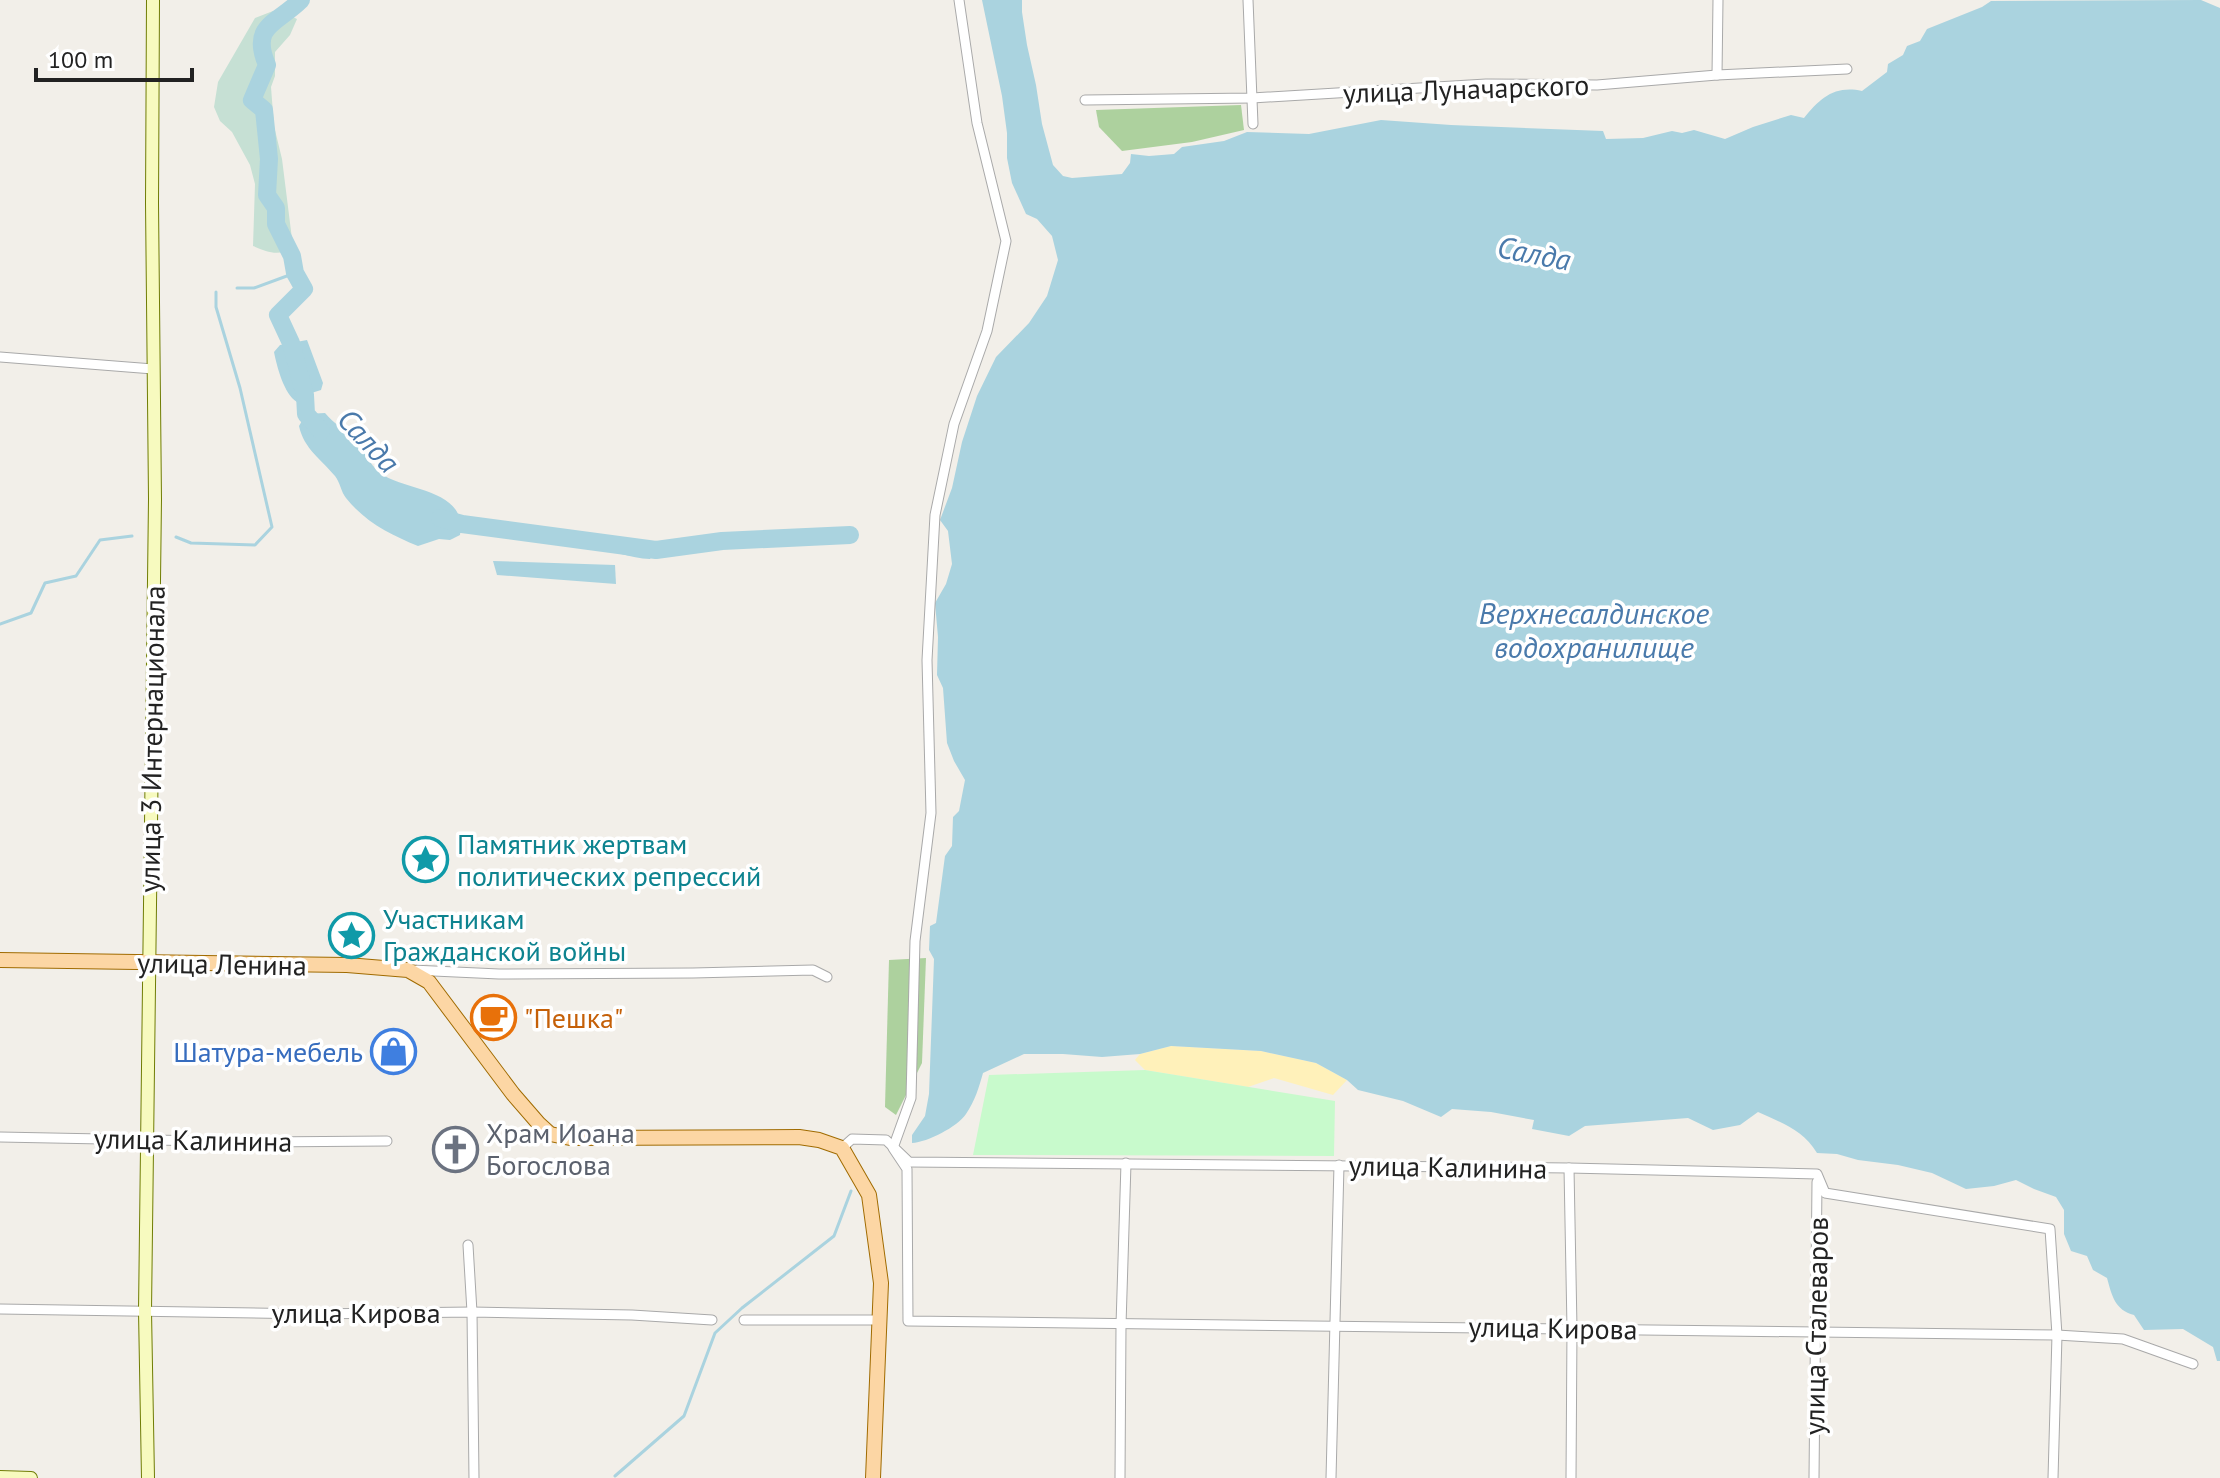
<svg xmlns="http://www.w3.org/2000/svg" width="2220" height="1478" viewBox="0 0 2220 1478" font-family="'PT Sans',sans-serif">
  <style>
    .forest { fill: #add19e }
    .wetland { fill: #c6e0d4 }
    .sand { fill: #fff1ba }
    .park { fill: #c8facc }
    .water { fill: #aad3df }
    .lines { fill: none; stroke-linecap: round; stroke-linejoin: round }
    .stream { stroke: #aad3df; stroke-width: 3 }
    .river { stroke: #aad3df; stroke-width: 18 }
    .street-casing { stroke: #a9a9a9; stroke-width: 11 }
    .secondary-casing { stroke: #707d05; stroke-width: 14 }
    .primary-casing { stroke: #a06b00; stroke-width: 16 }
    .street { stroke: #fff; stroke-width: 9 }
    .secondary { stroke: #f7fabf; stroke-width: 12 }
    .primary { stroke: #fcd6a4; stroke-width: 14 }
    .labels { text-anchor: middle; stroke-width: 7; stroke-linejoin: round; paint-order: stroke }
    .street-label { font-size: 28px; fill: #222; stroke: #fff }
    .culture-label { font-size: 28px; fill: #0d838f; stroke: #fff; text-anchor: start }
    .food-label { font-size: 28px; fill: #c56008; stroke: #fff; text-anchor: start }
    .shop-label { font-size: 28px; fill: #366cbe; stroke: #fff; text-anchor: end }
    .worship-label { font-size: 28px; fill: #5b616d; stroke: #fff; text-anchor: start }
    .water-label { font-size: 30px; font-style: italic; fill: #4a7aab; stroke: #fff }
  </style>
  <rect width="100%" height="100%" fill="#f2efe9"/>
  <g class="forest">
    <polygon points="1241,105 1244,130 1192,142 1122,151 1099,127 1096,110"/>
    <polygon points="926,958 922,1063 896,1115 885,1107 889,960"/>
  </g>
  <path class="wetland" d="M273 11 285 13 297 19 290 35 275 52V76L271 87 274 126 282 159 293 247C279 257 268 252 253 246L255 184 250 165 232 132 220 121 214 107 218 82 255 18Z"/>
  <polygon class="sand" points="1171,1046 1261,1051 1316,1063 1347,1080 1333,1095 1274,1078 1248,1087 1145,1070 1135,1060 1140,1054"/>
  <polygon class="park" points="1145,1070 1335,1101 1334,1156 973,1155 989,1075"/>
  <g class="water">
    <path d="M982 0H1022V12L1027 45 1036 85 1042 124 1053 165 1063 176 1072 178 1122 174 1130 163 1131 154 1149 156 1174 154 1182 147 1224 141 1247 132 1309 134 1381 120 1451 125 1603 131 1606 139 1643 138 1672 131 1682 133 1694 130 1725 139 1753 127 1791 115 1804 118C1820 98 1835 85 1862 91L1887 72 1888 64 1903 55 1907 46 1920 41 1927 29 1982 7 1991 1 2201 0 2220 8V1361H2217L2213 1347 2183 1329 2144 1330 2134 1315C2115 1310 2112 1296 2107 1278L2093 1270 2087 1256 2071 1251 2064 1234V1210L2056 1197 2034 1189 2016 1180 1994 1186 1966 1189 1932 1173 1898 1165 1858 1160 1837 1154 1817 1153C1803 1130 1782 1123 1758 1112L1740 1125 1713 1130 1688 1118 1585 1126 1569 1136 1532 1129 1534 1120 1491 1112 1452 1109 1441 1117 1403 1101 1358 1090 1347 1080 1316 1063 1261 1051 1171 1046 1140 1054 1102 1057 1063 1054H1024L983 1073C979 1087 975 1101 966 1114 957 1127 928 1142 912 1143V1135L925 1116 929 1094 934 959 929 950 930 926 936 923 945 856 952 846 953 817 959 811 965 780 954 761 947 743 943 688 937 675 938 637 935 603 946 584 952 564 948 531 940 520 952 488 962 442 977 396 996 357 1029 323 1047 296 1058 260 1052 236 1037 219 1026 214 1012 183 1007 158V133L1002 96Z"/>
    <path d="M307 340 323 383 321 390 305 395 297 402C284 394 277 367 274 352L280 345Z"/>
    <path d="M325 413C334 424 344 429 353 438 363 448 369 464 380 473 406 492 468 488 460 535L450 540 439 539 418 546C391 535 365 522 346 498 341 492 340 482 335 476 321 459 304 449 299 426L306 414Z"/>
    <path d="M605 538 648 543 655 545 656 550 650 559C630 558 612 552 595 542Z"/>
    <polygon points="493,561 615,565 616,584 497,575"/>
  </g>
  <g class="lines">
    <g class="stream">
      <polyline points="237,288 254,288 295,273"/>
      <polyline points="176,537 191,543 255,545 272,527 240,388 216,307 216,292"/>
      <polyline points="0,624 31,613 45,583 76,576 100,540 132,536"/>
      <polyline points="615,1476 684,1416 715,1333 742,1308 834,1236 851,1191"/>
    </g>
    <g class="river">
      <path d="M301 0C277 24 250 25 267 65L252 100 264 110 269 159 267 195 276 208V224L292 256 295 273 304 289 278 315 291 343 305 395 306 414 321 431"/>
      <polyline points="440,518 462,524 656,550 722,541 850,535"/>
    </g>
    <defs>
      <g id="street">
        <polyline points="959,0 977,123 1006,241 987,331 954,424 935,515 927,660 931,813 915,941 911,1098 893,1148 907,1169 908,1321 2057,1335 2123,1339 2193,1364"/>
        <polyline points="1248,0 1253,124"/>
        <polyline points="1717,75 1718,0"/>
        <polyline points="1085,100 1252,98 1486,84 1597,85 1717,75 1847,69"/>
        <polyline points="0,357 153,369"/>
        <polyline points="412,970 499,974 693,973 813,970 827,977"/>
        <polyline points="0,1137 260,1142 387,1141"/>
        <polyline points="842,1148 852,1139 886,1140 909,1162 1569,1168 1817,1174 1825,1193 2050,1229 2057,1335 2053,1478"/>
        <polyline points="1569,1168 1572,1328 1571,1478"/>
        <polyline points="468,1245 472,1312 474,1478"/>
        <polyline points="0,1309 311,1314 472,1312 632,1315 712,1320"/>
        <polyline points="744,1320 880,1320"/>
        <polyline points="1120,1478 1121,1325 1126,1163"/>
        <polyline points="1331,1478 1339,1165"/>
        <polyline points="1814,1478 1817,1182"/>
      </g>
      <g id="secondary">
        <polyline points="0,1477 31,1478"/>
        <polyline points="148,1478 145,1311 155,499 152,203 153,0"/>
      </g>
      <polyline id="primary" points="0,960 347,965 408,970 429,982 513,1094 539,1124 550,1134 570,1138 799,1137 819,1140 842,1148 869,1195 881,1283 873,1478"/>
    </defs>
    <use href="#street" class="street-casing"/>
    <use href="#secondary" class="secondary-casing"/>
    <use href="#primary" class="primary-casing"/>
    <use href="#street" class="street"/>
    <use href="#secondary" class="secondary"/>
    <use href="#primary" class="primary"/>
  </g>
  <defs>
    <symbol id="sight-ring" viewBox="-11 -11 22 22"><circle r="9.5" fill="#fff" stroke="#0f9aa8" stroke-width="1.5"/><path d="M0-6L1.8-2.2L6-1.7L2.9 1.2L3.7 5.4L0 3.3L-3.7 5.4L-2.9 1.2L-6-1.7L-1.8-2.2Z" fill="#0f9aa8"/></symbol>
    <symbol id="cafe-ring" viewBox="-11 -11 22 22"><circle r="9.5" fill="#fff" stroke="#e8710a" stroke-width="1.5"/><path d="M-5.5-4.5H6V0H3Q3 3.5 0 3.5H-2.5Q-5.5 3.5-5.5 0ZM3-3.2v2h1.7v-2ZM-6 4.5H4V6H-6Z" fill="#e8710a"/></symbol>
    <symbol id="shop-ring" viewBox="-11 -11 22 22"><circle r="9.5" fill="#fff" stroke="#3f7fe0" stroke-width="1.5"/><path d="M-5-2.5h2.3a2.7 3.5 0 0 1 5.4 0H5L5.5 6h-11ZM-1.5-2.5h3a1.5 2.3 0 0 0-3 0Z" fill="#3f7fe0"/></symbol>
    <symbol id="church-ring" viewBox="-11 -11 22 22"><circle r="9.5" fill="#fff" stroke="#6b7280" stroke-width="1.5"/><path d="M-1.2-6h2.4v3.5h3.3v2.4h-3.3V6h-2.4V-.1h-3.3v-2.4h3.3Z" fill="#6b7280"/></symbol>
  </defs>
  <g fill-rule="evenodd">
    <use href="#sight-ring" x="400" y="834" width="51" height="51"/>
    <use href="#sight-ring" x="326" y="910" width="51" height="51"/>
    <use href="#cafe-ring" x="468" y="992" width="51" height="51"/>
    <use href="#shop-ring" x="368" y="1026" width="51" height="51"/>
    <use href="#church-ring" x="430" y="1124" width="51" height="51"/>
  </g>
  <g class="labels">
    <g class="street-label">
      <text transform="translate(1466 89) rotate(-2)" y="10">улица Луначарского</text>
      <text transform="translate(152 739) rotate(-89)" y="10">улица 3 Интернационала</text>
      <text transform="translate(222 964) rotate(1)" y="10">улица Ленина</text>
      <text transform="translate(193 1140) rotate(1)" y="10">улица Калинина</text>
      <text transform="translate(1448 1167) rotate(1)" y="10">улица Калинина</text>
      <text x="356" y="1323">улица Кирова</text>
      <text transform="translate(1816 1326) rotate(-89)" y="10">улица Сталеваров</text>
      <text transform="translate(1553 1328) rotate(1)" y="10">улица Кирова</text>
    </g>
    <g class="culture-label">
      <text x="457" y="854">Памятник жертвам<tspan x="457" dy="32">политических репрессий</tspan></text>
      <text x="383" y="929">Участникам<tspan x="383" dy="32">Гражданской войны</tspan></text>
    </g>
    <g class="food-label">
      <text x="524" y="1028">"Пешка"</text>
    </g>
    <g class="shop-label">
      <text x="363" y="1062">Шатура-мебель</text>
    </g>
    <g class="worship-label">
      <text x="486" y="1143">Храм Иоана<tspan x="486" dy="32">Богослова</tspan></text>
    </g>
    <g class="water-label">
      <text transform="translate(1534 254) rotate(11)" y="10">Салда</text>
      <text transform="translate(368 441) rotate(47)" y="10">Салда</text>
      <text x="1594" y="624">Верхнесалдинское<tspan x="1594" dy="34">водохранилище</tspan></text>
    </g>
  </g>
  <path d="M36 68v12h156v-12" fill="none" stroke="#222222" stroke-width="4"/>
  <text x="48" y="68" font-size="24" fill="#222222" stroke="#ffffff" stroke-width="6" paint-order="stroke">100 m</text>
</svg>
